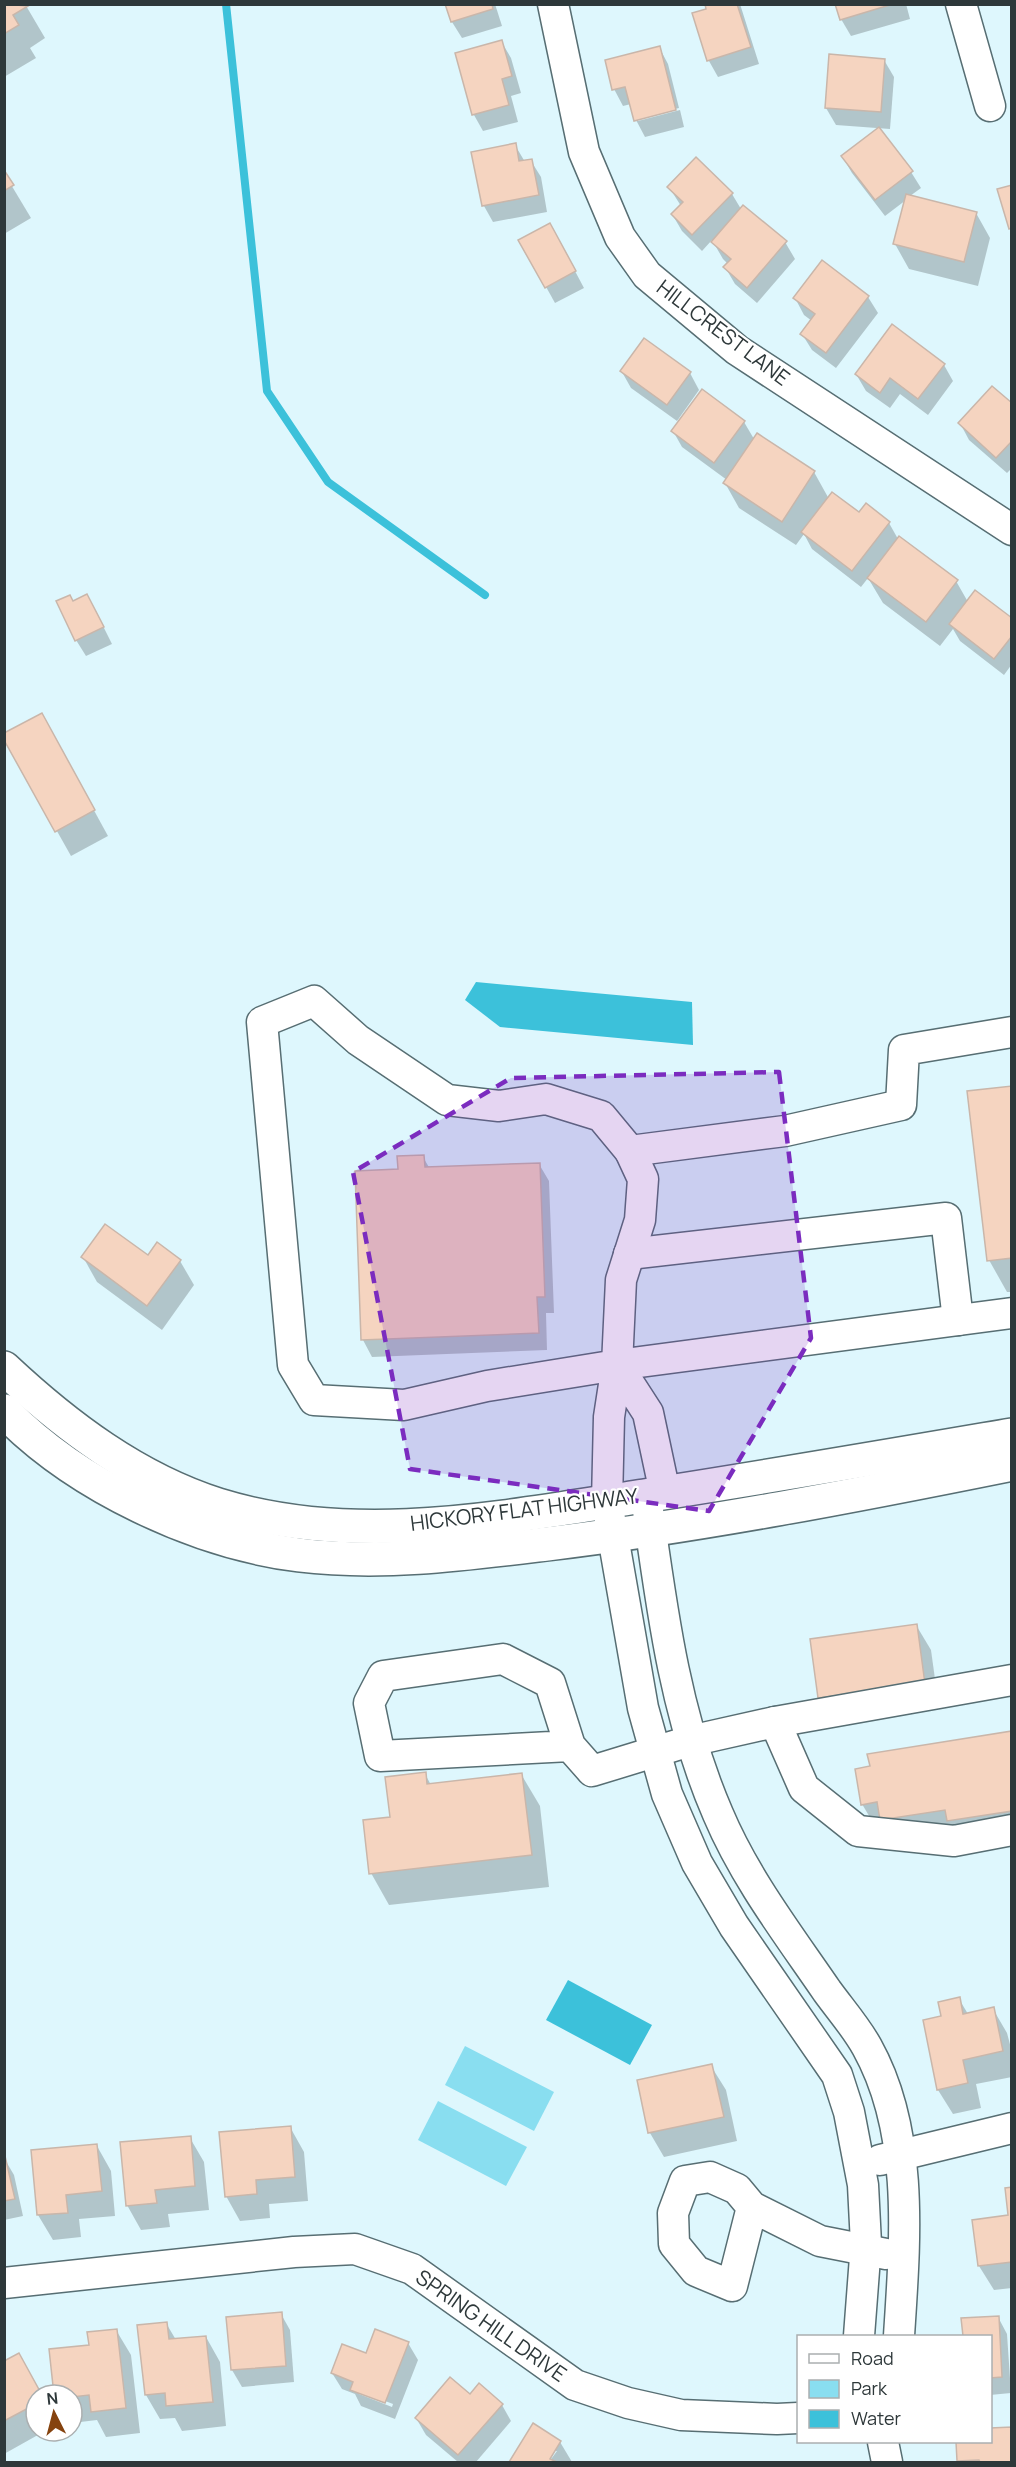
<svg xmlns="http://www.w3.org/2000/svg" width="1016" height="2467" viewBox="0 0 1016 2467" font-family="Manrope,sans-serif">
  <style>
    .green { fill: #89def0 }
    .water { fill: #3cc1da }
    .shadow { fill: #0003; fill-rule: evenodd }
    .lines { fill: none; stroke-linecap: round; stroke-linejoin: round }
    .stream { stroke: #3cc1da; stroke-width: 8 }
    .building { fill: #f5d4c0; stroke: #c9b6aa; stroke-width: 1.5 }
    .minor-casing { stroke: #576e73; stroke-width: 33 }
    .major-casing { stroke: #576e73; stroke-width: 36 }
    .minor { stroke: #fff; stroke-width: 30 }
    .major { stroke: #fff; stroke-width: 33 }
    .marked { fill: #7b2cbf; fill-opacity: 0.2; stroke: #7b2cbf; stroke-width: 4.5; stroke-dasharray: 12 8; stroke-linejoin: round }
    .labels { text-anchor: middle; stroke-width: 4.5; stroke-linejoin: round; paint-order: stroke }
    .street-label { font-size: 21px; fill: #2e383a; stroke: #fff }
  </style>
  <rect width="100%" height="100%" fill="#def7fd"/>
  <g class="green">
    <polygon points="465,2046 554,2092 534,2131 445,2085"/>
    <polygon points="438,2101 527,2147 506,2186 418,2140"/>
  </g>
  <g class="water">
    <polygon points="476,982 692,1002 693,1045 500,1027 465,1000"/>
    <polygon points="568,1980 652,2025 630,2065 546,2020"/>
  </g>
  <g class="shadow">
    <polygon points="4,4 25,4 45,38 30,48 36,58 4,77"/>
    <polygon points="447,4 495,4 502,26 462,38 452,22"/>
    <polygon points="706,4 740,4 759,64 718,77 709,61 694,14 708,10"/>
    <polygon points="837,4 906,4 910,19 851,36 841,19"/>
    <polygon points="501,41 511,58 521,93 511,96 518,122 483,131 474,115"/>
    <polygon points="659,47 668,64 679,108 638,118 638,121 680,110 684,127 645,137 636,120 631,104 623,106 614,89"/>
    <polygon points="884,60 894,77 890,129 836,125 826,108"/>
    <polygon points="515,145 525,162 531,161 541,177 547,212 493,222 484,206"/>
    <polygon points="842,156 911,172 921,188 910,196 976,213 990,238 978,286 909,269 895,244 906,200 885,216 852,173"/>
    <polygon points="4,173 31,218 4,234"/>
    <polygon points="669,187 732,194 741,209 785,242 795,259 757,303 735,284 725,267 728,264 723,259 712,240 702,251 682,231 672,214 681,206"/>
    <polygon points="520,240 559,241 584,288 555,303"/>
    <polygon points="868,297 878,313 836,368 812,350 802,334 812,321 804,315 795,298"/>
    <polygon points="944,365 953,381 928,415 900,394 890,408 866,391 856,374"/>
    <polygon points="622,372 690,373 699,390 677,421 631,388"/>
    <polygon points="1012,405 1012,468 1007,473 969,440 960,423"/>
    <polygon points="744,422 754,439 814,472 829,499 859,514 889,523 898,539 956,581 968,602 1012,620 1012,664 1004,675 960,641 953,629 940,646 883,603 868,578 861,587 812,549 804,534 796,545 739,508 725,483 727,480 682,447 673,431"/>
    <polygon points="72,602 96,612 112,644 86,656 76,640"/>
    <polygon points="4,737 55,739 108,836 71,856"/>
    <polygon points="1012,1088 1012,1292 1007,1292 989,1260"/>
    <polygon points="423,1157 430,1169 539,1164 549,1181 554,1313 546,1313 547,1350 372,1357 363,1340 356,1172 399,1171"/>
    <polygon points="83,1257 148,1257 180,1261 194,1285 162,1330 97,1282"/>
    <polygon points="916,1625 931,1650 939,1708 834,1723 820,1698 812,1640"/>
    <polygon points="1012,1732 1012,1845 960,1842 900,1852 890,1835 881,1836 862,1804"/>
    <polygon points="425,1774 431,1785 521,1774 540,1806 549,1887 389,1905 371,1873 392,1819"/>
    <polygon points="959,1999 968,2014 993,2009 1007,2033 1012,2052 1012,2077 976,2084 981,2108 953,2114 938,2090 943,2017"/>
    <polygon points="711,2066 726,2090 737,2141 664,2157 650,2133 638,2082"/>
    <polygon points="290,2127 304,2152 308,2201 269,2204 270,2218 240,2221 226,2196"/>
    <polygon points="190,2138 204,2162 209,2210 168,2214 170,2227 141,2230 127,2205"/>
    <polygon points="97,2146 111,2171 115,2216 79,2219 81,2237 53,2240 38,2215"/>
    <polygon points="4,2158 14,2175 23,2216 4,2220"/>
    <polygon points="1012,2189 1012,2288 994,2290 979,2266 1010,2217"/>
    <polygon points="281,2314 290,2330 294,2382 242,2387 232,2370 228,2318"/>
    <polygon points="998,2317 1007,2334 1011,2393 990,2395 990,2336 964,2336 963,2319"/>
    <polygon points="166,2323 176,2340 206,2337 220,2362 226,2426 182,2431 175,2418 160,2419 146,2395"/>
    <polygon points="116,2330 131,2355 140,2433 106,2437 97,2420 72,2423 72,2395 56,2395 90,2346"/>
    <path d="M408 2343 418 2360 395 2419 361 2406 355 2394 342 2389 332 2373 367 2355ZM359 2391 393 2404 392 2407 359 2394Z"/>
    <polygon points="4,2362 41,2395 36,2395 36,2431 45,2431 4,2454"/>
    <polygon points="470,2396 502,2405 511,2421 476,2462 458,2462 426,2435 416,2418"/>
    <polygon points="534,2426 560,2442 572,2462 549,2462 557,2451 553,2451 546,2462 511,2462"/>
    <polygon points="1012,2428 1012,2462 960,2462 958,2442 990,2442"/>
  </g>
  <g class="lines">
    <polyline class="stream" points="226,4 267,391 328,482 485,595"/>
  </g>
  <g class="building">
    <polygon points="4,4 28,6 13,15 19,25 4,34"/>
    <polygon points="445,4 492,4 493,9 451,22"/>
    <polygon points="705,4 737,4 751,47 707,61 692,13 706,9"/>
    <polygon points="835,4 893,4 840,20"/>
    <polygon points="502,40 512,76 502,79 509,105 472,115 455,53"/>
    <polygon points="660,46 676,110 634,121 625,87 612,90 605,60"/>
    <polygon points="829,54 885,59 881,112 825,108"/>
    <polygon points="879,127 913,171 875,200 841,156"/>
    <polygon points="516,143 519,161 532,159 539,195 482,206 471,152"/>
    <polygon points="696,157 733,193 692,235 671,214 683,202 667,187"/>
    <polygon points="4,170 14,185 4,191"/>
    <polygon points="1012,185 1012,228 1009,229 997,189"/>
    <polygon points="906,194 977,212 964,262 893,244"/>
    <polygon points="743,205 787,241 747,288 723,267 731,259 711,242"/>
    <polygon points="550,223 576,271 545,288 518,240"/>
    <polygon points="822,260 869,296 826,353 800,334 815,314 793,298"/>
    <polygon points="892,324 945,364 918,399 890,378 880,393 855,374"/>
    <polygon points="644,338 691,372 667,405 620,371"/>
    <polygon points="992,386 1012,403 1012,441 996,458 958,423"/>
    <polygon points="702,389 745,421 714,463 671,431"/>
    <polygon points="757,433 815,471 782,522 723,483"/>
    <polygon points="832,492 859,512 866,503 890,522 852,571 801,532"/>
    <polygon points="899,536 958,580 926,622 867,578"/>
    <polygon points="975,590 1012,618 1012,636 994,659 949,624"/>
    <polygon points="87,594 104,627 75,641 56,601 70,595 73,601"/>
    <polygon points="42,713 95,810 55,832 4,740 4,733"/>
    <polygon points="1012,1086 1012,1258 987,1261 967,1091"/>
    <polygon points="424,1155 425,1167 540,1163 545,1297 537,1297 539,1333 361,1340 355,1171 398,1169 397,1156"/>
    <polygon points="105,1224 148,1255 157,1242 181,1260 147,1306 81,1257"/>
    <polygon points="917,1624 925,1684 818,1698 810,1639"/>
    <polygon points="1012,1731 1012,1811 947,1821 945,1810 880,1820 877,1802 861,1805 855,1769 870,1766 867,1754"/>
    <polygon points="426,1772 427,1784 522,1773 532,1855 369,1874 363,1820 390,1817 385,1777"/>
    <polygon points="960,1997 963,2014 994,2007 1003,2051 963,2060 968,2083 937,2090 923,2020 941,2016 938,2002"/>
    <polygon points="712,2064 724,2117 648,2133 637,2080"/>
    <polygon points="291,2126 295,2177 256,2180 257,2194 225,2197 219,2132"/>
    <polygon points="191,2136 195,2186 155,2190 157,2203 126,2206 120,2142"/>
    <polygon points="97,2144 102,2191 66,2195 68,2213 37,2215 31,2150"/>
    <polygon points="5,2156 15,2199 4,2201 4,2157"/>
    <polygon points="1012,2187 1012,2262 978,2266 972,2220 1008,2215 1005,2188"/>
    <polygon points="282,2312 286,2366 231,2370 226,2317"/>
    <polygon points="999,2316 1002,2377 990,2378 990,2336 963,2336 961,2318"/>
    <polygon points="167,2322 169,2339 206,2336 213,2402 166,2406 165,2393 145,2395 137,2325"/>
    <polygon points="117,2329 126,2408 91,2412 89,2395 72,2397 72,2395 54,2395 49,2349 89,2345 87,2332"/>
    <polygon points="375,2329 409,2342 385,2403 350,2390 353,2382 331,2373 342,2344 366,2353"/>
    <polygon points="19,2353 42,2395 36,2395 36,2404 4,2421 4,2361"/>
    <polygon points="450,2377 470,2394 479,2383 503,2404 458,2455 415,2418"/>
    <polygon points="533,2423 561,2441 550,2459 557,2462 509,2462"/>
    <polygon points="1012,2427 1012,2462 980,2462 979,2460 957,2461 956,2442 990,2442 990,2428"/>
  </g>
  <g class="lines">
    <defs>
      <g id="minor">
        <polyline points="553,4 584,152 620,237 647,275 737,350 1012,530"/>
        <polyline points="961,4 990,106"/>
        <polyline points="630,1151 785,1131 901,1105 904,1050 1012,1032"/>
        <polyline points="629,1254 946,1218 958,1320"/>
        <polyline points="617,1365 621,1280 640,1220 643,1179 630,1151 601,1116 546,1099 499,1106 447,1100 358,1040 314,1001 262,1022 293,1365 314,1400 404,1405 487,1386 617,1365 1012,1313"/>
        <polyline points="665,1493 648,1413 617,1365 609,1417 607,1502 643,1708 667,1794 697,1863 734,1926 837,2075 849,2112 863,2185 866,2244 859,2336"/>
        <path d="M646 1496C661 1603 674 1713 718 1814 745 1878 788 1934 827 1991 840 2009 856 2027 867 2047 915 2133 905 2242 899 2336"/>
        <polyline points="775,1722 1012,1680"/>
        <polyline points="570,1746 380,1756 369,1703 383,1676 503,1659 550,1683 570,1746 592,1771 690,1741 775,1722 804,1788 858,1831 954,1841 1012,1830"/>
        <polyline points="880,2160 1012,2128"/>
        <polyline points="752,2207 732,2286 696,2271 674,2244 673,2213 685,2181 710,2177 737,2189 752,2207 820,2241 886,2254"/>
        <polyline points="4,2283 294,2252 355,2249 412,2269 575,2385 628,2403 681,2415 777,2419 798,2418"/>
        <polyline points="883,2442 887,2462"/>
      </g>
      <g id="major">
        <path d="M4 1368C66 1426 136 1479 218 1505 357 1548 504 1517 644 1496 767 1477 889 1456 1012 1435"/>
        <path d="M4 1411C77 1486 196 1542 299 1555 382 1565 465 1554 547 1544 703 1525 858 1495 1012 1464"/>
      </g>
    </defs>
    <use href="#minor" class="minor-casing"/>
    <use href="#major" class="major-casing"/>
    <use href="#minor" class="minor"/>
    <use href="#major" class="major"/>
  </g>
  <path class="marked" d="M779 1072 811 1338 709 1511 410 1469 353 1172 511 1078Z"/>
  <g class="labels">
    <g class="street-label">
      <text transform="translate(723 333) rotate(37)" y="7">HILLCREST LANE</text>
      <text transform="translate(524 1510) rotate(-7)" y="7">HICKORY FLAT HIGHWAY</text>
      <text transform="translate(491 2326) rotate(35)" y="7">SPRING HILL DRIVE</text>
    </g>
  </g>
  <rect width="1016" height="2467" fill="none" stroke="#2e383a" stroke-width="12"/>
  <rect x="797" y="2335" width="195" height="108" fill="#ffffff" stroke="#abafb0" stroke-width="1.5"/>
  <rect x="809" y="2354" width="30" height="9" fill="#ffffff" stroke="#abafb0" stroke-width="1.5"/>
  <text x="851" y="2365" font-size="18" fill="#2e383a">Road</text>
  <rect x="809" y="2380" width="30" height="18" fill="#89def0" stroke="#abafb0" stroke-width="1.5"/>
  <text x="851" y="2395" font-size="18" fill="#2e383a">Park</text>
  <rect x="809" y="2410" width="30" height="18" fill="#3cc1da" stroke="#abafb0" stroke-width="1.5"/>
  <text x="851" y="2425" font-size="18" fill="#2e383a">Water</text>
  <g transform="translate(54 2413) rotate(354)"><circle r="28" fill="#ffffff" stroke="#abafb0" stroke-width="1.5"/>
  <path d="M0-4.5L10 22L0 15L-10 22Z" fill="#85430f"/>
  <text y="-9" font-size="16" font-weight="bold" text-anchor="middle" fill="#2e383a">N</text>
  </g>
</svg>
